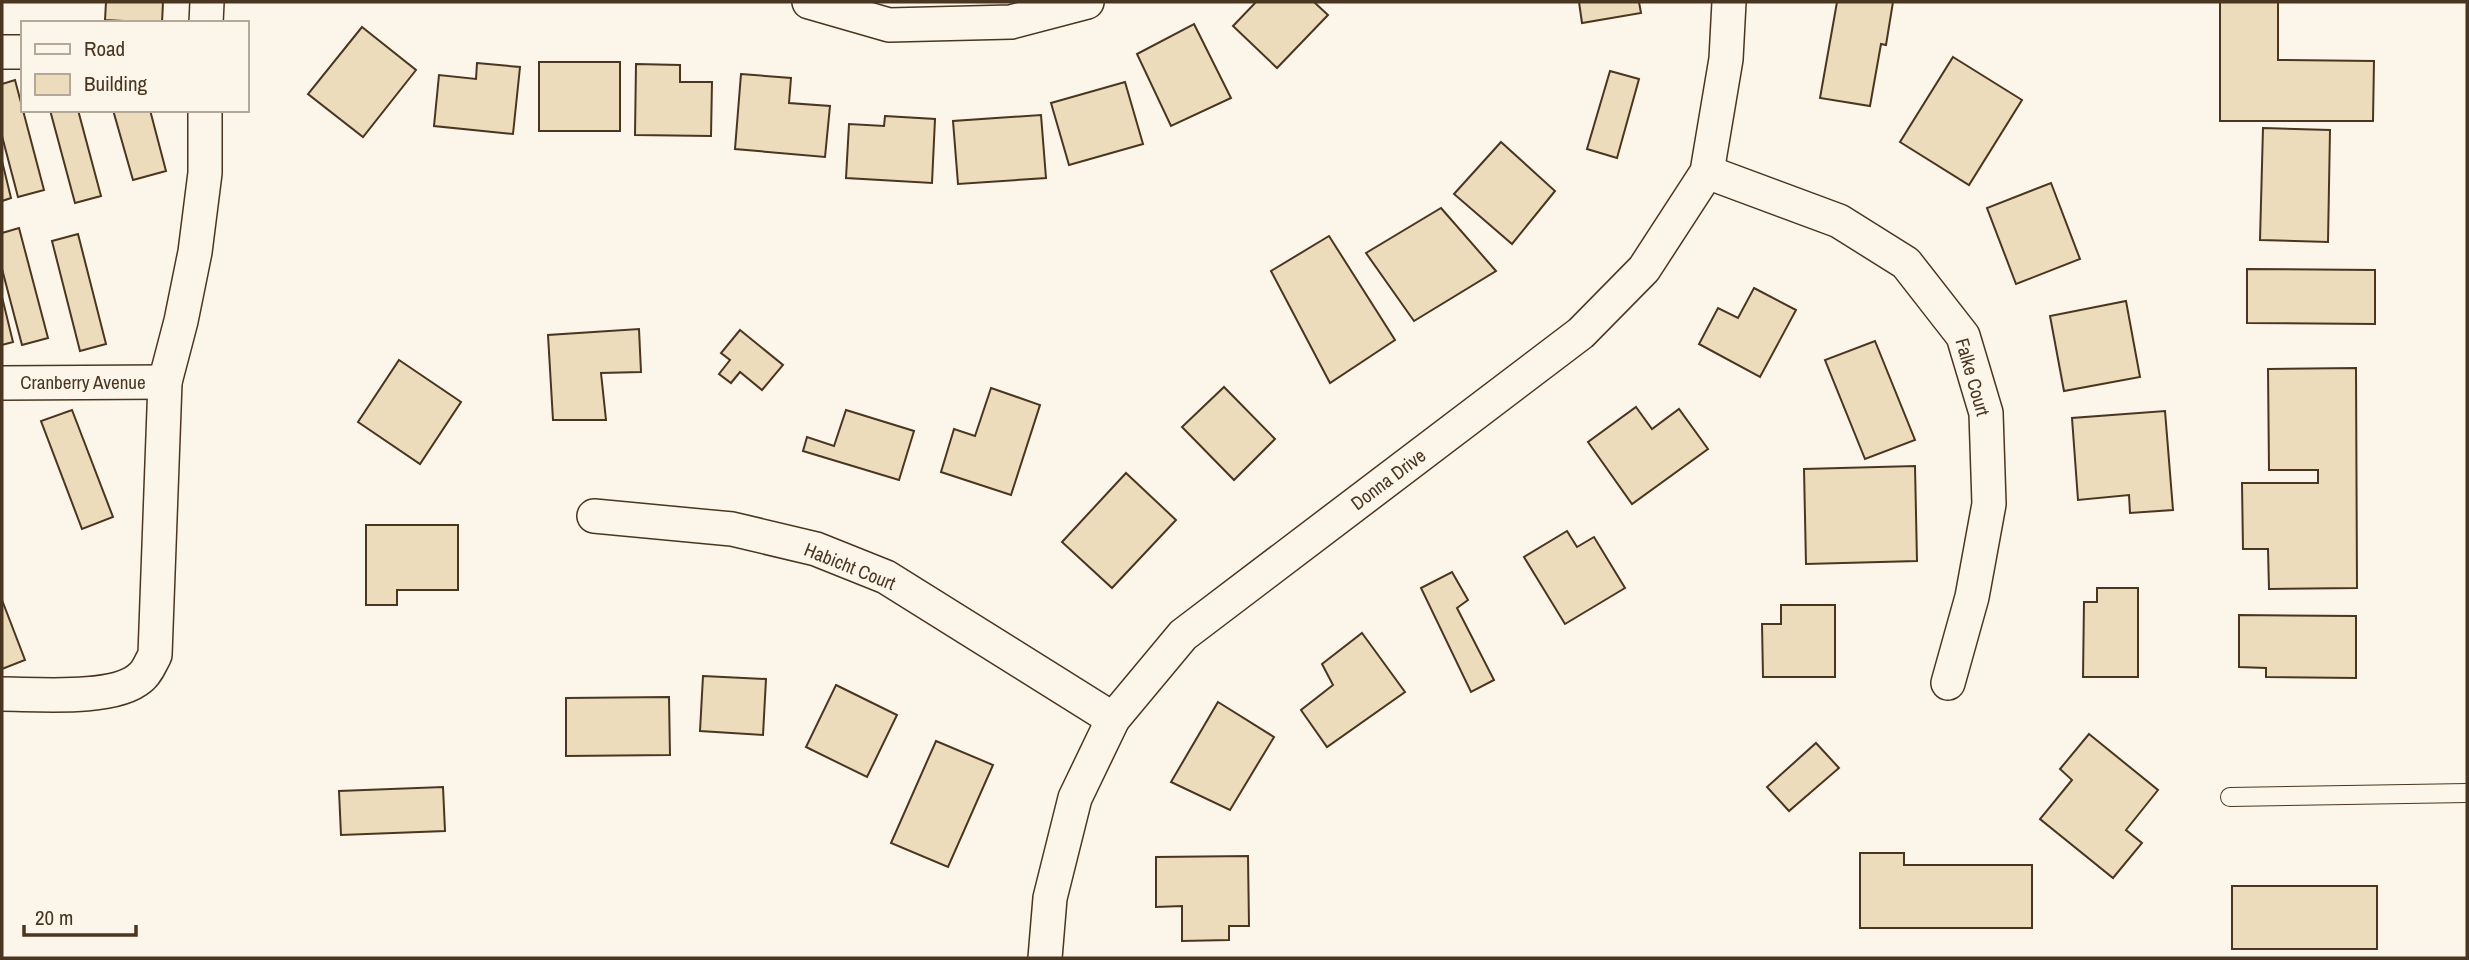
<svg xmlns="http://www.w3.org/2000/svg" width="2469" height="960" viewBox="0 0 2469 960" font-family="'Archivo Narrow',sans-serif">
  <style>
    .building { fill: #ecdcbc; stroke: #4a3520; stroke-width: 2 }
    .lines { fill: none; stroke-linecap: round; stroke-linejoin: round }
    .service-casing { stroke: #4a3520; stroke-width: 20 }
    .minor-casing { stroke: #4a3520; stroke-width: 36 }
    .service { stroke: #fbf6e9; stroke-width: 18 }
    .minor { stroke: #fbf6e9; stroke-width: 33 }
    .labels { text-anchor: middle; stroke-width: 5; stroke-linejoin: round; paint-order: stroke }
    .street-label { font-size: 19px; fill: #4a3520; stroke: #fbf6e9 }
  </style>
  <rect width="100%" height="100%" fill="#fbf6e9"/>
  <g class="building">
    <polygon points="106,2 163,2 162,23 105,20"/>
    <polygon points="1256,2 1314,2 1328,15 1277,68 1233,26"/>
    <polygon points="1579,2 1639,2 1641,13 1582,23"/>
    <polygon points="1837,2 1893,2 1886,45 1881,44 1870,106 1820,98"/>
    <polygon points="2220,2 2278,2 2278,60 2374,61 2373,121 2220,121"/>
    <polygon points="1194,24 1231,98 1171,126 1137,54"/>
    <polygon points="362,27 416,70 363,137 308,94"/>
    <polygon points="1953,57 2022,100 1969,185 1900,142"/>
    <rect x="539" y="62" width="81" height="69"/>
    <polygon points="477,63 520,67 513,134 434,126 439,75 476,79"/>
    <polygon points="636,64 680,65 680,82 712,82 711,136 635,135"/>
    <polygon points="1610,71 1639,79 1617,158 1587,149"/>
    <polygon points="741,74 791,78 789,103 830,106 825,157 735,149"/>
    <polygon points="15,80 44,190 18,197 2,136 2,84"/>
    <polygon points="1125,82 1143,144 1069,165 1051,103"/>
    <polygon points="50,110 78,110 101,196 75,203"/>
    <polygon points="113,110 150,110 166,171 133,180"/>
    <polygon points="1041,115 1046,178 958,184 953,121"/>
    <polygon points="885,116 935,119 932,183 846,178 849,124 884,126"/>
    <polygon points="2263,128 2330,130 2328,242 2260,240"/>
    <polygon points="1501,142 1555,191 1512,244 1454,194"/>
    <polygon points="2,161 11,198 2,201"/>
    <polygon points="2051,183 2080,259 2016,284 1987,208"/>
    <polygon points="1441,208 1496,271 1414,321 1366,253"/>
    <polygon points="19,228 48,338 22,345 2,269 2,233"/>
    <polygon points="78,234 106,344 80,351 52,241"/>
    <polygon points="1329,236 1395,340 1330,383 1271,271"/>
    <polygon points="2247,269 2375,270 2375,324 2247,323"/>
    <polygon points="1754,288 1796,310 1760,377 1699,344 1718,308 1738,318"/>
    <polygon points="2,297 13,342 2,345"/>
    <polygon points="2126,301 2140,377 2064,391 2050,316"/>
    <polygon points="639,329 641,372 601,373 606,420 553,420 548,335"/>
    <polygon points="740,330 783,365 762,390 740,372 731,383 719,374 730,360 721,353"/>
    <polygon points="1875,341 1915,440 1865,459 1825,360"/>
    <polygon points="399,360 461,402 420,464 358,422"/>
    <polygon points="2356,368 2357,588 2269,589 2268,549 2243,549 2242,483 2318,483 2318,470 2269,470 2268,369"/>
    <polygon points="1224,387 1275,439 1234,480 1182,427"/>
    <polygon points="991,388 1040,405 1011,495 941,472 954,429 975,436"/>
    <polygon points="1636,407 1652,429 1679,409 1708,449 1632,504 1588,442"/>
    <polygon points="72,410 113,517 82,529 41,421"/>
    <polygon points="846,410 914,431 899,480 803,451 807,437 834,446"/>
    <polygon points="2165,411 2173,510 2130,513 2129,495 2078,500 2072,418"/>
    <polygon points="1915,466 1917,561 1806,564 1804,469"/>
    <polygon points="1126,473 1176,520 1112,588 1062,542"/>
    <polygon points="366,525 458,525 458,590 397,590 397,605 366,605"/>
    <polygon points="1567,531 1577,547 1594,537 1625,588 1565,624 1524,557"/>
    <polygon points="1452,572 1468,600 1457,608 1494,680 1471,692 1421,588"/>
    <polygon points="2097,588 2138,588 2138,677 2083,677 2084,602 2097,602"/>
    <polygon points="2,600 25,660 2,669"/>
    <polygon points="1781,605 1835,605 1835,677 1763,677 1762,624 1781,624"/>
    <polygon points="2239,615 2356,616 2356,678 2266,677 2266,668 2239,667"/>
    <polygon points="1362,633 1405,692 1327,747 1301,710 1333,685 1322,664"/>
    <polygon points="703,676 766,679 763,735 700,731"/>
    <polygon points="836,685 897,715 867,777 806,747"/>
    <polygon points="669,697 670,755 566,756 566,698"/>
    <polygon points="1218,702 1274,737 1230,810 1171,782"/>
    <polygon points="2089,734 2158,790 2126,830 2142,843 2113,878 2040,819 2072,780 2060,769"/>
    <polygon points="936,741 993,765 948,867 891,843"/>
    <polygon points="1816,743 1839,768 1789,811 1767,787"/>
    <polygon points="443,787 445,831 341,835 339,791"/>
    <polygon points="1860,853 1904,853 1904,865 2032,865 2032,928 1860,928"/>
    <polygon points="1248,856 1249,926 1229,926 1229,940 1182,941 1182,906 1156,907 1156,857"/>
    <rect x="2232" y="886" width="145" height="63"/>
  </g>
  <g class="lines">
    <defs>
      <polyline id="service" points="2230,797 2467,793"/>
      <g id="minor">
        <polyline points="809,2 889,25 1011,22 1087,2"/>
        <polyline points="206,23 207,2"/>
        <polyline points="2,52 23,52"/>
        <polyline points="1707,172 1839,221 1906,263 1963,336 1986,413 1989,504 1972,597 1948,683"/>
        <polyline points="2,383 165,382"/>
        <polyline points="594,516 732,529 816,549 886,577 1113,719"/>
        <path d="M2 694C36 694 114 701 140 678 147 673 151 662 155 655L165 382 181 321 195 252 205 173V110"/>
        <polyline points="1045,958 1050,898 1075,798 1113,719 1183,635 1581,333 1644,269 1707,172 1726,59 1729,2"/>
      </g>
    </defs>
    <use href="#service" class="service-casing"/>
    <use href="#minor" class="minor-casing"/>
    <use href="#service" class="service"/>
    <use href="#minor" class="minor"/>
  </g>
  <g class="labels">
    <g class="street-label">
      <text transform="translate(1973 377) rotate(74)" y="7">Falke Court</text>
      <text x="83" y="389">Cranberry Avenue</text>
      <text transform="translate(1388 479) rotate(-37)" y="7">Donna Drive</text>
      <text transform="translate(850 566) rotate(22)" y="7">Habicht Court</text>
    </g>
  </g>
  <rect width="2469" height="960" fill="none" stroke="#4a3520" stroke-width="7"/>
  <rect x="21" y="21" width="228" height="91" fill="#fbf6e9" stroke="#b4a999" stroke-width="2"/>
  <rect x="35" y="44" width="35" height="10" fill="#fbf6e9" stroke="#b4a999" stroke-width="2"/>
  <text x="84" y="56" font-size="21" fill="#4a3520">Road</text>
  <rect x="35" y="74" width="35" height="21" fill="#ecdcbc" stroke="#b4a999" stroke-width="2"/>
  <text x="84" y="91" font-size="21" fill="#4a3520">Building</text>
  <path d="M24 925v10h112v-10" fill="none" stroke="#4a3520" stroke-width="3.5"/>
  <text x="35" y="925" font-size="21" fill="#4a3520" stroke="#fbf6e9" stroke-width="5" paint-order="stroke">20 m</text>
</svg>
